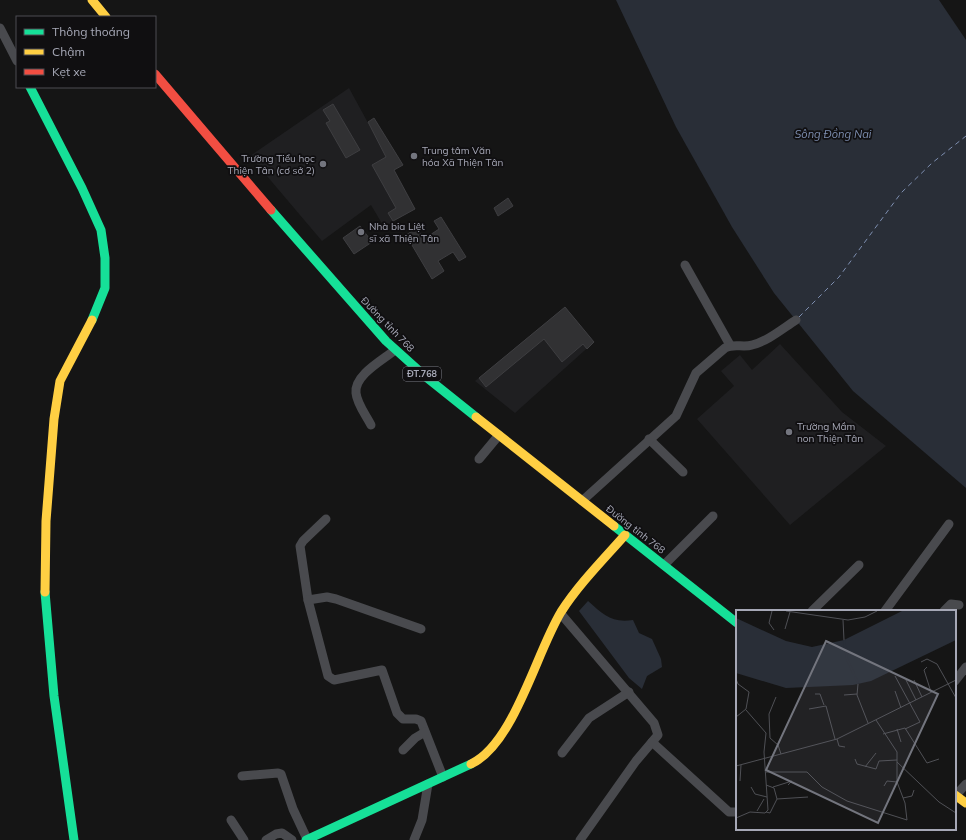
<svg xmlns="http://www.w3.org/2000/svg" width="966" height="840" viewBox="0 0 966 840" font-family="Mulish,sans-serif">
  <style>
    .built { fill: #1f1f21 }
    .water { fill: #292e37 }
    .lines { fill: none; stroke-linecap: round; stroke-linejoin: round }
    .ferry { stroke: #7e8fb1; stroke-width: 1; stroke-dasharray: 5 4; stroke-linecap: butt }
    .building { fill: #313133; stroke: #3e3e41 }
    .street { stroke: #494a4e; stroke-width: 9 }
    .fast { stroke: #16e098; stroke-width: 9 }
    .slow { stroke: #ffcf43; stroke-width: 9 }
    .jam { stroke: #f24e42; stroke-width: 9 }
    .poi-dot { fill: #73757e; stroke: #100f11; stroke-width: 1.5 }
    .labels { text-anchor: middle; stroke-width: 3.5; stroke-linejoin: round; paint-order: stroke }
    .shield { fill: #100f11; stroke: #797a84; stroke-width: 1 }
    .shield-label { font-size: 9px; font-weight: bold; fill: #a6a8b6 }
    .poi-label { font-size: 10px; fill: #a6a8b6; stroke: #100f11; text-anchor: start }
    .street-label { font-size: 10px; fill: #a6a8b6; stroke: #100f11 }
    .water-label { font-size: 11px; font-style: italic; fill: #7e8fb1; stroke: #100f11 }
    .inset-river { fill: none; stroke: #292e37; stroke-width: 2 }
    .inset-road { fill: none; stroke: #4f5055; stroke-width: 1 }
    .view { fill: #73757e; fill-opacity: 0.15; stroke: #73757e; stroke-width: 2 }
    .inset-edge { fill: none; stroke: #a6a8b6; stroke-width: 2 }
  </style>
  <rect width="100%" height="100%" fill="#151515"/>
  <g class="built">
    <polygon points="349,88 415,209 384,227 371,205 322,241 250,156"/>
    <polygon points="565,307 594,342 515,413 475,381"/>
    <polygon points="780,344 842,412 886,446 790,525 697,419 734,386 721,371 740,355 752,370"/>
  </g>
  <g class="water">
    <polygon points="616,0 939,0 966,40 966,488 853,391 774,293 732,227 676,127"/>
    <path d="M588 601C604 615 611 623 633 620L639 633 652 639 661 659 662 667 647 676 642 689 629 678 579 611Z"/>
  </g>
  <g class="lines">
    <polyline class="ferry" points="799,317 839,277 901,193 932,163 966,136"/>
  </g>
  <g class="building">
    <polygon points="333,104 360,150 346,158 326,123 330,121 323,110"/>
    <polygon points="374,118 403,165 394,170 415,209 393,221 388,213 396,208 372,165 386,157 368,122"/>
    <polygon points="508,198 513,206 498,216 494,208"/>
    <polygon points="441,217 466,257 459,261 453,252 438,261 444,271 432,279 406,235 417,228 424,239 439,229 434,221"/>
    <polygon points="360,226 372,242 354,254 343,238"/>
    <polygon points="565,307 594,342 587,349 583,344 562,362 544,339 486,387 479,378"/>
  </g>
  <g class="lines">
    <g class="street">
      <polyline points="0,28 17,61"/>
      <polyline points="685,265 730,345"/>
      <path d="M371 425C366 415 357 404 356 393 354 375 383 360 395 350"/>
      <polyline points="649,439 683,472"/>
      <polyline points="479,459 499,435"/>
      <path d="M582 501 676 416 696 373 725 348C734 343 743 348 752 345 768 341 782 329 796 320"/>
      <polyline points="326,519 303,541 300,546 308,600 328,676 334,680 382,670 397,713 403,719 416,719 421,721 443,777"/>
      <polyline points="664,565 713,516"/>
      <polyline points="308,600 327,597 336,599 421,629"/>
      <polyline points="812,611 859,565"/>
      <polyline points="885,611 949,524"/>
      <polyline points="944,611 951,604 959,605"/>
      <polyline points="561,614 654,723 658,735 636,761 580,840"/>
      <polyline points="955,681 966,667"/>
      <polyline points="652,742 729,812 737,812"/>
      <polyline points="403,750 415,738 425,732"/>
      <polyline points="562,753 589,718 629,692"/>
      <polyline points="242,776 278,773 281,774 293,809 307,839"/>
      <polyline points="956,795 966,784"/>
      <polyline points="231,820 244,840"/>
      <polyline points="266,840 276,834 282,833 292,840"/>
      <polyline points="414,840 422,820 428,784"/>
    </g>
    <g class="fast">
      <polyline points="30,87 82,188 101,230 105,258 105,288 92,320"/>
      <polyline points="271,210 386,341 426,377 476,417"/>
      <polyline points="614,526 737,623"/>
      <polyline points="45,592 54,696 74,840"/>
      <polyline points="306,840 471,764"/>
    </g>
    <g class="slow">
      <polyline points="92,0 106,17"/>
      <polyline points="476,417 614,526"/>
      <polyline points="45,592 46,521 54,419 60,381 92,320"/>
      <path d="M471 764C514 744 536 653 561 612 579 584 603 560 625 535"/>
      <polyline points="955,795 966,803"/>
    </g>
    <polyline class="jam" points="155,74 271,210"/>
  </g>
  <g class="poi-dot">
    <circle cx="414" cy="156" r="4"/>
    <circle cx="323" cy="164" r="4"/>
    <circle cx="361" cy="232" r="4"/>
    <circle cx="789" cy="432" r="4"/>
  </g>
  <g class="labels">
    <rect class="shield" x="403" y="367" width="38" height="14" rx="3"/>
    <g class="shield-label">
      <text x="422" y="377">ĐT.768</text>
    </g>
    <g class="poi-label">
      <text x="422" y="154">Trung tâm Văn<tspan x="422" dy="12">hóa Xã Thiện Tân</tspan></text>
      <text x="315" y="162" text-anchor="end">Trường Tiểu học<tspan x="315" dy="12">Thiện Tân (cơ sở 2)</tspan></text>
      <text x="369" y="230">Nhà bia Liệt<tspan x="369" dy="12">sĩ xã Thiện Tân</tspan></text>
      <text x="797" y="430">Trường Mầm<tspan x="797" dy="12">non Thiện Tân</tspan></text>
    </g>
    <g class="street-label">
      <text transform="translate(388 324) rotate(46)" y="4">Đường tỉnh 768</text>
      <text transform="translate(636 529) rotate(38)" y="4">Đường tỉnh 768</text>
    </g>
    <g class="water-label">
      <text x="833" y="138">Sông Đồng Nai</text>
    </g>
  </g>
  <g transform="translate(736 610)">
    <rect width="220" height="220" fill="#151515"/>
    <path d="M166 1H220V30L135 71 117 75 50 78 0 63V8L50 31 76 37 108 30Z" fill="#292e37"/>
    <path class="inset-river" d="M108 30 111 49 122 73"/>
    <path class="inset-road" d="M36 1 33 13 38 20M50 1 112 10 129 7 141 1M107 10 108 30M49 19 54 2M185 52 191 49 201 54 220 88M191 57 188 60 195 82M159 66 184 112 169 119M0 69 2 74 13 82 10 99 0 107M170 70 180 90M178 70 186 87M122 74 121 85 132 113M159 81 165 98M79 84H84L88 95M108 85 121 84M40 87 33 104 34 128 42 135 45 144M73 99 90 96 99 129M161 119 165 132M147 124 169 118 191 153 203 149M101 129 103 136 109 137M119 149 121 154 140 159 143 151 161 150M161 152 203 192 220 203M0 156 101 129 220 70M129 157 140 143M30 162H71L86 177 111 191 171 210 169 193 161 172V142L140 110M4 171 5 155M30 175 38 178 41 189 72 187M148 176 151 171 161 172M15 177 19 184 31 187M37 177 56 171 52 175M167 188 176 186 178 180M21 201 28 189M30 202 34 203 41 189M0 208 14 202 29 203 32 200 28 142 30 123 10 100"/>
    <path class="view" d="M90 31 202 84 142 213 30 160Z"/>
    <rect width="220" height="220" class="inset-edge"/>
  </g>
  <rect x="16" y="16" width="140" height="72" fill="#100f11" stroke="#4c4c53"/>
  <rect x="24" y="29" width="20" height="6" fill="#16e098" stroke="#4c4c53"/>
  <text x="52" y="36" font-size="12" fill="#a6a8b6">Thông thoáng</text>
  <rect x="24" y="49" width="20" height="6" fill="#ffcf43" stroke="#4c4c53"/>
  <text x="52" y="56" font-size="12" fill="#a6a8b6">Chậm</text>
  <rect x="24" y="69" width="20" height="6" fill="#f24e42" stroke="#4c4c53"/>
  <text x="52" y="76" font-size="12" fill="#a6a8b6">Kẹt xe</text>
</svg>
